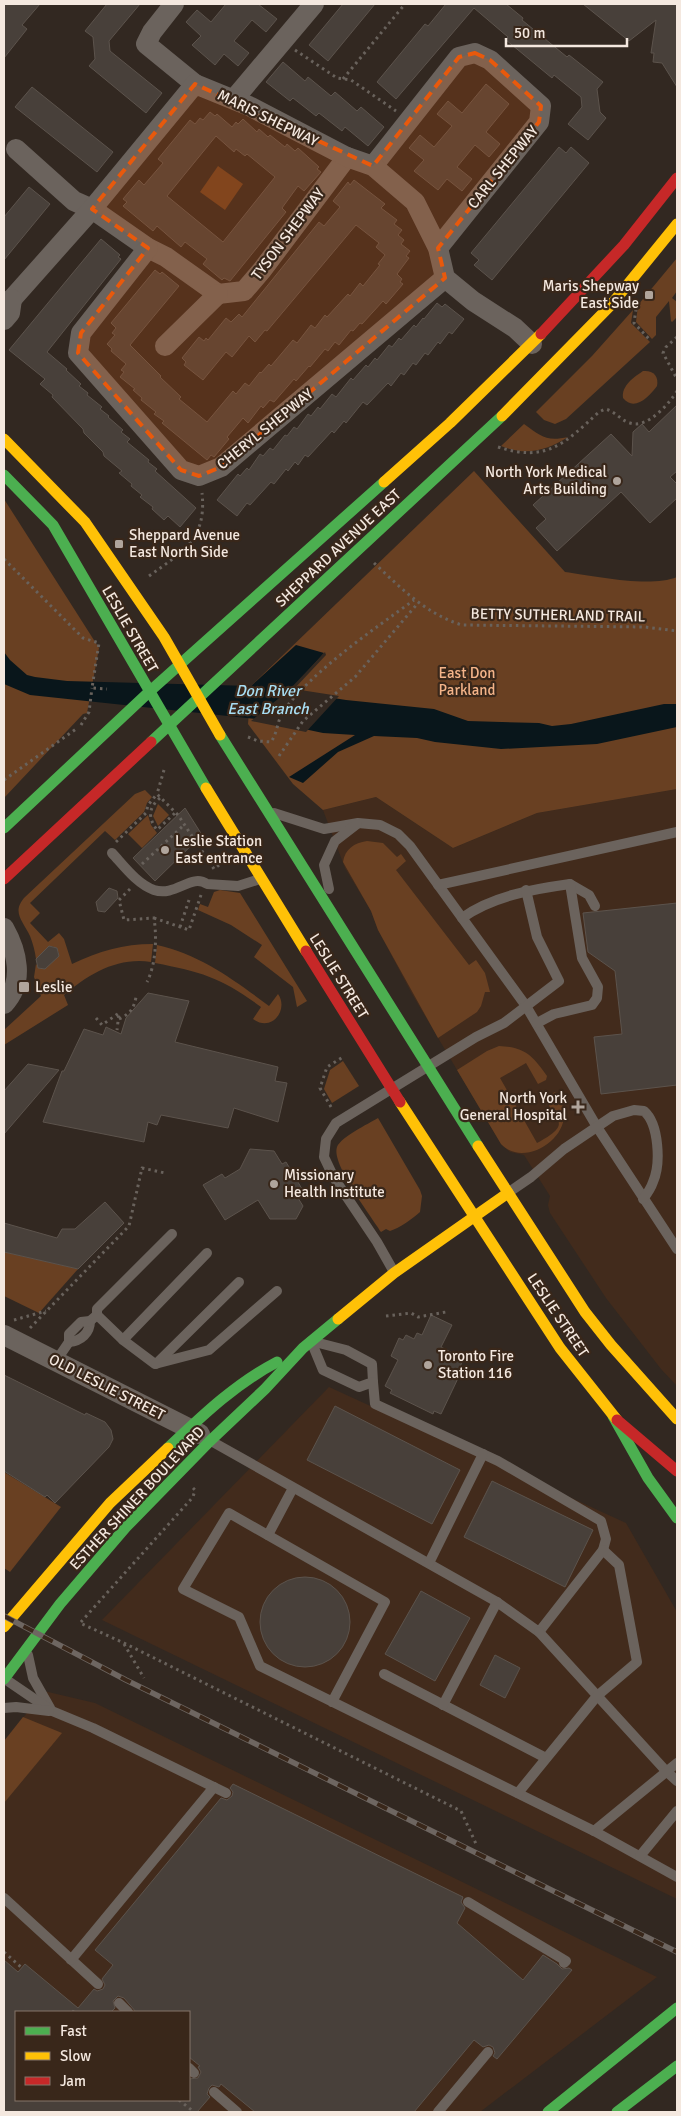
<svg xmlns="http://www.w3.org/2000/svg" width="681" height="2116" viewBox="0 0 681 2116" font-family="Signika,sans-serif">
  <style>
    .built { fill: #422b1c; fill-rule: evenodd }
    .green { fill: #694022 }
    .water { fill: #09161b }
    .pier { fill: #322821 }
    .building { fill: #48403a; stroke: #5c534c; fill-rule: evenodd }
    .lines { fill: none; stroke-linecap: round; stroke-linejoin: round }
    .path { stroke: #69625c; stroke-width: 3; stroke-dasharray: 2.5 4; stroke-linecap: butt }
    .lane { stroke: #6b635d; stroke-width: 10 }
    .street { stroke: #6b635d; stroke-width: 20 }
    .fast { stroke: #4caf50; stroke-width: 11 }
    .slow { stroke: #ffc107; stroke-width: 11 }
    .jam { stroke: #c62828; stroke-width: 11 }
    .rail-casing { stroke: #6e6661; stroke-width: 5.5 }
    .rail { stroke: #39271a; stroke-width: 4; stroke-dasharray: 11; stroke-linecap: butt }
    .marked { fill: #e8590c; fill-opacity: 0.2; stroke: #e8590c; stroke-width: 4; stroke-dasharray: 10 6; stroke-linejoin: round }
    .poi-dot { fill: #b0a59c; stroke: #39271a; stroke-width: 2 }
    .labels { text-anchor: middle; stroke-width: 4.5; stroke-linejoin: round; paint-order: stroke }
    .street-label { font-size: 15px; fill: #f4e8df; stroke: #39271a }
    .poi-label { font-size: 15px; fill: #f4e8df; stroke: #39271a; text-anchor: start }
    .park-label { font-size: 15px; fill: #f4b489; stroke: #39271a }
    .water-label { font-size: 16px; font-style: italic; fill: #a7ddf2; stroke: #39271a }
  </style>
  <rect width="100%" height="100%" fill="#322821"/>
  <g class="built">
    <polygon points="677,789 677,1386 661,1369 606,1298 550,1213 548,1205 550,1196 524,1155 510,1152 501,1144 412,994 378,930 371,911 345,868 323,810 376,797 453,848 537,813"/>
    <polygon points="329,1387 626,1523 677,1612 677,1899 102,1620"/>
    <path d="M44 1691 95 1703 657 1977 480 2112H4V1742ZM16 2012H189V2100H16Z"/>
  </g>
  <g class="green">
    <polygon points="218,166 243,184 225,210 200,192"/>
    <polygon points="677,258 677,291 672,298 677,302 677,317 672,322 671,321 669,301 656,317 656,335 652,339 636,322 638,305"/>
    <polygon points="633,310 631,323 650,342 566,419 555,424 544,420 536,412 592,356"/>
    <path d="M643 371C653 370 659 376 657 386 649 397 634 412 623 398 621 386 634 377 643 371Z"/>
    <path d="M524 424C541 436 546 442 568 437 546 451 526 456 501 446Z"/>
    <path d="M474 471 565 572C595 576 650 588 677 577V789L537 813 453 848 376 797 323 810 293 784 248 724 251 686Z"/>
    <polygon points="4,499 99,648 87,713 83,714 4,798"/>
    <path d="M145 790 152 797 147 803 144 812 115 840 105 831 30 903 40 913 30 923 48 942 59 933 64 939 72 964C99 951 123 944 153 944L151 962C117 957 89 974 64 995L68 1005 4 1045V1030L41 996 34 977 36 964 39 968 45 969 59 954 57 948 51 946 36 959C35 951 33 944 30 936 23 921 11 912 25 897L135 794Z"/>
    <polygon points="158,804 169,815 158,826 153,816"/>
    <polygon points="148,815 151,825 157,833 142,848 128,834"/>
    <path d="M367 841 383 843 397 857 401 854 406 861 396 870 469 965 476 960 485 973 490 992H485L481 1006 477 1012 438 1038 378 930 371 911 343 862C345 849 354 843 367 841Z"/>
    <polygon points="220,890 240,893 307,1001 297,1007 293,987 254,957 262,945 231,925 198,910 200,904 208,907 214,892"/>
    <path d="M157 945C201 955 234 980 269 1006L278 994C289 1009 272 1033 253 1019L261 1007C222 978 202 972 155 963Z"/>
    <path d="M499 1046C525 1047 533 1056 547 1076L546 1080 538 1084 526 1063 500 1078 537 1143C580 1120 546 1120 548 1096L555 1092C560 1099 564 1105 564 1114 565 1142 522 1167 501 1144L457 1070 487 1051Z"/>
    <polygon points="343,1061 359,1086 332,1103 324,1089 330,1070"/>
    <path d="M378 1118 420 1190 422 1196 420 1212C412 1219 400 1228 390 1231L386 1229 381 1232C371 1216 331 1164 337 1147 341 1137 368 1124 378 1118Z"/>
    <polygon points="4,1252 78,1269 39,1313 4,1296"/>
    <polygon points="4,1472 61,1507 10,1572 4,1568"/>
    <polygon points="23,1717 62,1733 4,1803 4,1741"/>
  </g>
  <polygon class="water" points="296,645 324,653 290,691 346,700 434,709 468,721 539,723 552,726 571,724 664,704 677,704 677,727 597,744 501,749 435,742 417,738 374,736 338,752 303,783 289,777 355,735 323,733 257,719 30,695 4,684 4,652 10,660 27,675 35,677 67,681 251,686"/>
  <polygon class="pier" points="325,652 326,655 294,689 339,696 306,732 251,721 289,690"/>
  <g class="building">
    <polygon points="4,4 40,4 22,25 27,29 4,58"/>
    <polygon points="107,4 140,4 109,41 110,51 162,93 146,113 89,66 95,59 93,37 85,31"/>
    <polygon points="226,4 258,4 277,19 266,32 252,20 234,41 249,53 238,66 224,54 215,65 192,45 201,36 186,22 197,10 211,22"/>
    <polygon points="343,4 375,4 328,61 309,45"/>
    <polygon points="446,4 506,4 523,18 522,20 567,57 569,55 603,82 597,89 600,112 606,118 588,140 568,124 582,107 581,97 554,75 552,78 506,40 508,37 474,8 396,99 377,82 425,24 428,26"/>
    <polygon points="583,4 677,4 677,87 662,63 653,62 654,53 651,53 656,20 629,41"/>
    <polygon points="283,62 305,81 308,77 331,96 335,92 357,111 361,107 384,127 368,146 345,127 342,131 319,113 316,116 293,98 290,101 266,82"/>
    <polygon points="486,84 509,104 486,132 500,144 489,157 475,145 457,167 472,179 462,191 447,179 438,190 414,171 424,160 409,148 420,135 434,147 452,126 437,114 448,101 462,113"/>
    <polygon points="32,87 113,152 97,172 15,107"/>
    <path d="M210 112 215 116 217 114 232 127 236 122 238 124 243 119 257 132 259 129 268 137 270 135 285 147 287 144 295 151 298 148 319 167 317 169 321 172 304 191 298 186 282 208 286 212 230 281 224 278 222 280 203 264 207 259 185 242 181 247 157 226 153 231 123 206 127 202 123 199 139 180 144 185 163 163 158 159 190 120 195 124 200 118 203 120ZM216 136 234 152 236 149 245 156 247 154 275 177 223 242 167 196Z"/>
    <polygon points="559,147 566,153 571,147 589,163 492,280 474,265 479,260 471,253"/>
    <polygon points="354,180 385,204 381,208 397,220 394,224 402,230 398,235 404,240 401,244 410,251 406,256 409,258 397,274 402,279 400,282 403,284 386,304 383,301 362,324 360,323 353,331 351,330 339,345 335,342 328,351 325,349 310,367 309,366 296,381 294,379 274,402 270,400 263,408 261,406 248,423 243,418 227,437 229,439 214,457 211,455 207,460 162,423 164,421 154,414 156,412 141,400 142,398 133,390 135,389 120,377 124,372 121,370 126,364 111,351 112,349 107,344 115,335 112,333 116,328 111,323 155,270 160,274 162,272 179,286 130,345 161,376 160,377 181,397 179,399 207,422 233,391 236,394 245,383 249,386 260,372 261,373 269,364 271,366 293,340 297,343 311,325 315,328 325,315 327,317 348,294 350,296 360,283 363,286 380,265 378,264 385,255 376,247 379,243 356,225 267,331 265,330 255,342 249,336 232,357 226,352 203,380 184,365 186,362 182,358 199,337 204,341 206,338 208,340 226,318 231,322 239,314 242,317 319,222 324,226 340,207 333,201 348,182 350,185"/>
    <polygon points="29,187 50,204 4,260 4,217"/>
    <polygon points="101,239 120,255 118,257 121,259 47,352 67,369 66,370 81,384 79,386 88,393 87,395 102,407 100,409 109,416 108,417 123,430 121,432 130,439 127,442 149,460 148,462 157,469 155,471 196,508 180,527 168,516 164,520 152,509 153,507 140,497 142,495 131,486 132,484 119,473 122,471 104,456 103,452 84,433 83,429 52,397 53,395 40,384 45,379 9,350"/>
    <polygon points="437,303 442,307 445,304 464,319 452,334 449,332 440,344 438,342 428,355 425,353 416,365 413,363 404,375 401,373 391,386 388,383 367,405 363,402 346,423 344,421 334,433 332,431 308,457 305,455 298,465 295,462 288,471 286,469 274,484 271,482 250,505 247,503 237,516 217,500 238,474 240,476 247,468 249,470 260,454 263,456 270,448 273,450 285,435 287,436 294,427 297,429 308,414 311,416 318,407 320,409 332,394 336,397 351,378 353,380 366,365 368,367 375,358 377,360 389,345 392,347 399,338 401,340 414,325 416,327 423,318 424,319"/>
    <polygon points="677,405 677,471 670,477 677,484 677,498 650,523 621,492 557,551 536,528 546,519 533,505 611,434 632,456 633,432 642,424 649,432"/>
    <polygon points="185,808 202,835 155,881 133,858"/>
    <polygon points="109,888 117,891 118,898 105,912 98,911 96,902"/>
    <polygon points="677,903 677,1085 601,1094 594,1037 622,1034 615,971 588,952 583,913"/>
    <polygon points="49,946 57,948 59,956 45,969 38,968 36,959"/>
    <polygon points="148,993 189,1001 175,1042 278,1067 275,1081 287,1083 278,1122 234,1108 228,1128 161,1115 157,1125 148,1122 144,1142 43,1122 62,1071 64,1071 84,1029 103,1035 106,1027 121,1034 126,1018"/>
    <polygon points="28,1064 59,1070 4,1134 4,1091"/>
    <polygon points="250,1149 274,1151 282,1164 286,1162 305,1194 298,1198 303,1206 296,1219 270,1219 258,1200 225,1220 203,1185 222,1174 225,1178 240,1169"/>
    <polygon points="105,1202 124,1223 78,1269 4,1252 4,1223 57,1238 62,1229 75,1229"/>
    <polygon points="431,1315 452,1325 441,1347 464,1359 458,1370 461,1372 441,1414 434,1411 433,1414 390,1393 392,1390 385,1386 398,1360 391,1356 399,1338 403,1340 406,1335 414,1339 417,1333 422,1335"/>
    <polygon points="4,1375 85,1415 86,1413 105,1422 111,1430 113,1439 109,1447 55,1503 47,1495 45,1497 4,1471"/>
    <polygon points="335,1406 460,1470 432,1524 307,1460"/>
    <polygon points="492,1481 593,1530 565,1587 464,1537"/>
    <circle cx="305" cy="1622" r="45"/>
    <polygon points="421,1591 470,1618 435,1681 385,1654"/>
    <polygon points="495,1655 520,1668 505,1698 480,1685"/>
    <path d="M233 1784 463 1897 461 1902 465 1908 457 1923 523 1980 543 1955 557 1964 562 1969 569 1968 572 1970 497 2059 493 2056 495 2053 493 2047 489 2045 483 2047 474 2040 414 2112H255L221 2084 219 2087 212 2085 209 2088 207 2094 210 2097 197 2112H4V1960L18 1972 25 1964 78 2008 94 1989 97 1991 103 1989 105 1985 102 1979 113 1965 95 1950 221 1798 227 1800 232 1796 233 1792 230 1788ZM118 1996 124 1998 136 2012H189V2057L200 2066 198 2067 201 2072 198 2078 189 2079V2100H16V2012H111L115 2008 113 2001Z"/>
  </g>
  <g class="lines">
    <g class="path">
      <polyline points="295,50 337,78 351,80 396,111"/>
      <polyline points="343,79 405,4"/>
      <polyline points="636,309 634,323 651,341"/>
      <polyline points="677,337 666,347 663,353 677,379"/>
      <path d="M498 447C547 463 565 443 599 412L605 409C615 411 620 420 630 423 647 429 669 404 677 391"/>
      <polyline points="4,559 83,638 99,643 92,688 107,689"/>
      <path d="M374 563C401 588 426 614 462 625L645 627 677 631"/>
      <path d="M149 576C182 552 207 540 202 493"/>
      <polyline points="81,725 89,712 92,688"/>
      <path d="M248 737 258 741 271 742C278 732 277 720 284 710 315 669 373 630 414 600"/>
      <polyline points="279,756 303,721 355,677 418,603"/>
      <polyline points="164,770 157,794 178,815 214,869 223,862"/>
      <polyline points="4,780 76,729"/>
      <path d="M160 798C148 808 148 818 157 830L175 813"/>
      <polyline points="116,842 146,813 148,805 157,794"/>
      <polyline points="142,864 185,824"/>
      <path d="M130 889 119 900 124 920 154 918C157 938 156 964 147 982"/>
      <polyline points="154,918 189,930 201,895"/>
      <polyline points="180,927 190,897"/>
      <polyline points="96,1018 102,1025 119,1013 117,1030"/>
      <path d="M119 1019C130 1014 134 1008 136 997"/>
      <polyline points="331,1107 320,1088 327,1067 343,1057"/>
      <polyline points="386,1316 411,1313 418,1317 446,1312"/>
      <polyline points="14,1320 46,1311"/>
      <polyline points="30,1328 129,1226 142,1168 165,1173"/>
      <polyline points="193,1488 195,1490 193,1497 80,1623 124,1643 461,1811 477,1846"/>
      <polyline points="124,1644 144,1678"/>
      <polyline points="4,1952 22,1968"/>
      <polyline points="72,2011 74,2012"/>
      <polyline points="179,2100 194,2112"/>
    </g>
    <g class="lane">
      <polyline points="274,813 324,829 358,823 380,825 398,834 410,846 526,1006 597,1127 677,1249"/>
      <path d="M112 853C124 866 137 884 154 890 176 897 191 873 207 884L238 886 260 879"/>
      <polyline points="570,884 589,895 595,906"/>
      <polyline points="438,885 677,832"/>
      <polyline points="329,889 324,865 335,841 357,824"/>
      <path d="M462 918C492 896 534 889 570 884L582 958 598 987 597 998 592 1005 554 1014 537 1023"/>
      <path d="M509 1192 531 1177 564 1149 613 1116 634 1110 644 1111C659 1124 661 1164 653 1182 651 1188 647 1194 643 1199"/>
      <polyline points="394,1272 377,1242 334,1178 324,1157 326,1139 336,1123 476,1037 504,1023 559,981 537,937 526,890"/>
      <polyline points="97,1315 123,1340 155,1364 209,1350 277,1291"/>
      <polyline points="123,1340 207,1253"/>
      <polygon points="311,1341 346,1350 372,1364 373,1382 359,1387 323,1370"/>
      <path d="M69 1342C81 1341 90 1333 90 1321"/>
      <polyline points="56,1361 69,1342 69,1334 81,1322 90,1321 97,1315 97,1309 172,1234"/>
      <polyline points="156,1364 239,1282"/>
      <polyline points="211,1441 497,1602 539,1632 603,1550 606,1539 601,1521 498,1461 375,1404 373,1382"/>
      <polyline points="268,1535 293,1488"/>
      <polyline points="429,1563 483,1454"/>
      <polyline points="539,1632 666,1771 677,1781"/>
      <polyline points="28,1655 33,1678 50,1708"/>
      <polyline points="384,1674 546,1758"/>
      <polyline points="5,1679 52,1711 93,1728 226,1793"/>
      <polyline points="332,1702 385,1602 229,1513 183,1589 239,1617 260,1666 594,1831"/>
      <polyline points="443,1705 497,1602"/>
      <polyline points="4,1708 16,1707 49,1711"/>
      <polyline points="677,1763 594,1831 677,1877"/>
      <polyline points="518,1793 597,1696 637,1662 619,1565 603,1550"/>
      <polyline points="640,1856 677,1811"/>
      <polyline points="4,1898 98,1984"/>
      <polyline points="468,1902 566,1961 564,1963"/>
      <polyline points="71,1960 214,1787"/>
      <polyline points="119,2003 128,2012"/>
      <polyline points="189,2068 194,2073"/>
      <polyline points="214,2092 237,2112"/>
      <polyline points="438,2112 488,2052"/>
    </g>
    <g class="street">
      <polyline points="174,4 152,32 146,44 195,84"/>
      <polyline points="234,99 314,4"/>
      <polyline points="16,149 74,201 92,209 148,248 166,257 218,294 244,291 262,270 347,157"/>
      <polyline points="373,166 459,57 475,53 490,60 541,106 539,122 438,248"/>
      <polyline points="148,248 81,333 78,353 181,470 199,476 221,467 445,278"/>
      <polyline points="4,303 12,299 92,209 195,84 249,106 347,157 373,166 415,202 438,248 445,278 473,301 515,328 532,344"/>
      <polyline points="4,320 10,313 12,299"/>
      <polyline points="165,346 218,294"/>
      <path d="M4 928C17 951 25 982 4 1004"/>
      <polyline points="4,1335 200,1434"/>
    </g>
    <g class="fast">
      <polyline points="4,475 53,525 206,788"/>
      <polyline points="220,735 478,1146"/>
      <polyline points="151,742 502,416"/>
      <polyline points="4,828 149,692 384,482"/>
      <polyline points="613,1416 648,1478 677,1518"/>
      <path d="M168 1448C202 1416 235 1384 277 1362"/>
      <polyline points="4,1679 60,1604 126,1527 210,1441 265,1389 303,1348 338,1319"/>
      <polyline points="548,2112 677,2008"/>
      <polyline points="617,2112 677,2066"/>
    </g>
    <g class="slow">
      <polyline points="502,416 611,305 677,224"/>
      <polyline points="4,439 85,522 164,637 220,735"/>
      <polyline points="384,482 450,423 541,334"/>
      <polyline points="206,788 306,951"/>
      <polyline points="400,1102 560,1348 617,1420"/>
      <polyline points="478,1146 585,1312 611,1345 677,1419"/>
      <polyline points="338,1319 394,1273 508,1193"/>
      <polyline points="4,1627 110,1503 168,1448"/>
    </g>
    <g class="jam">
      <polyline points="541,334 624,245 677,178"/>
      <polyline points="4,879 151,742"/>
      <polyline points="306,951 400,1102"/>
      <polyline points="617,1420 677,1471"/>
    </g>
    <defs>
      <polyline id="rail" points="4,1616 126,1680 677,1952"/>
    </defs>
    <use href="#rail" class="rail-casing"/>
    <use href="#rail" class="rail"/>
  </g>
  <path class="marked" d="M475 53 490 60 541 106 539 122 438 248 445 278 221 467 199 476 181 470 78 353 81 333 148 248 92 209 195 84 373 166 459 57Z"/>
  <g class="poi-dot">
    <rect x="644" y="290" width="10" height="10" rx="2.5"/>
    <circle cx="617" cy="481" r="5"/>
    <rect x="114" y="539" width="10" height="10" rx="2.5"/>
    <circle cx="165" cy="850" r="5"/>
    <rect x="18" y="981" width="12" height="12" rx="2.5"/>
    <path d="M575.5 1099.5h5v5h5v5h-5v5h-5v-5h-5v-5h5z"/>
    <circle cx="274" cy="1184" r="5"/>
    <circle cx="428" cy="1365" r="5"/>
  </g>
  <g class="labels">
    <g class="street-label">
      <text transform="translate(268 118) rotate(26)" y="5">MARIS SHEPWAY</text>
      <text transform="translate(503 167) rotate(-51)" y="5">CARL SHEPWAY</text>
      <text transform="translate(288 234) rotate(-53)" y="5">TYSON SHEPWAY</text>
      <text transform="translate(265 429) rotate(-39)" y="5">CHERYL SHEPWAY</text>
      <text transform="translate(338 548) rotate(-43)" y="5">SHEPPARD AVENUE EAST</text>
      <text transform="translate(558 615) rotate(1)" y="5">BETTY SUTHERLAND TRAIL</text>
      <text transform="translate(130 629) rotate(60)" y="5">LESLIE STREET</text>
      <text transform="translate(339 976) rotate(58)" y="5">LESLIE STREET</text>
      <text transform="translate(558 1315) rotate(56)" y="5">LESLIE STREET</text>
      <text transform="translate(107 1387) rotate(27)" y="5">OLD LESLIE STREET</text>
      <text transform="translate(137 1498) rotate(-47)" y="5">ESTHER SHINER BOULEVARD</text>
    </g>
    <g class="poi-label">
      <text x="639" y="291" text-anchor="end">Maris Shepway<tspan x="639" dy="17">East Side</tspan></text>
      <text x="607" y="477" text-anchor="end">North York Medical<tspan x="607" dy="17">Arts Building</tspan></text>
      <text x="129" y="540">Sheppard Avenue<tspan x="129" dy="17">East North Side</tspan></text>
      <text x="175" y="846">Leslie Station<tspan x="175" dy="17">East entrance</tspan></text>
      <text x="35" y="992">Leslie</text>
      <text x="567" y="1103" text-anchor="end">North York<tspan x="567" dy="17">General Hospital</tspan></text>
      <text x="284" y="1180">Missionary<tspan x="284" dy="17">Health Institute</tspan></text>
      <text x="438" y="1361">Toronto Fire<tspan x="438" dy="17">Station 116</tspan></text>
    </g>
    <g class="park-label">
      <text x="467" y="678">East Don<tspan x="467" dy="17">Parkland</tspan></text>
    </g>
    <g class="water-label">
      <text x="268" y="696">Don River<tspan x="268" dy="18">East Branch</tspan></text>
    </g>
  </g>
  <rect width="681" height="2116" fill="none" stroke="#f4e8df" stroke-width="10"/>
  <rect x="15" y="2011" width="175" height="90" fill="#39271a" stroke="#847469"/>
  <rect x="25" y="2027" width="25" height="8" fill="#4caf50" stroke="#847469"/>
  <text x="60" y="2036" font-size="15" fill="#f4e8df">Fast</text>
  <rect x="25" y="2052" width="25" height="8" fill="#ffc107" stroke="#847469"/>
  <text x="60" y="2061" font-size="15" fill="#f4e8df">Slow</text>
  <rect x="25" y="2077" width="25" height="8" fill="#c62828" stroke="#847469"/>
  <text x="60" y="2086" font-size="15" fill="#f4e8df">Jam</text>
  <path d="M506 38v8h121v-8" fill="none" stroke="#f4e8df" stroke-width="2.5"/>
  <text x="514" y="38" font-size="15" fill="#f4e8df" stroke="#39271a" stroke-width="4" paint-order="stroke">50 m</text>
</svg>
